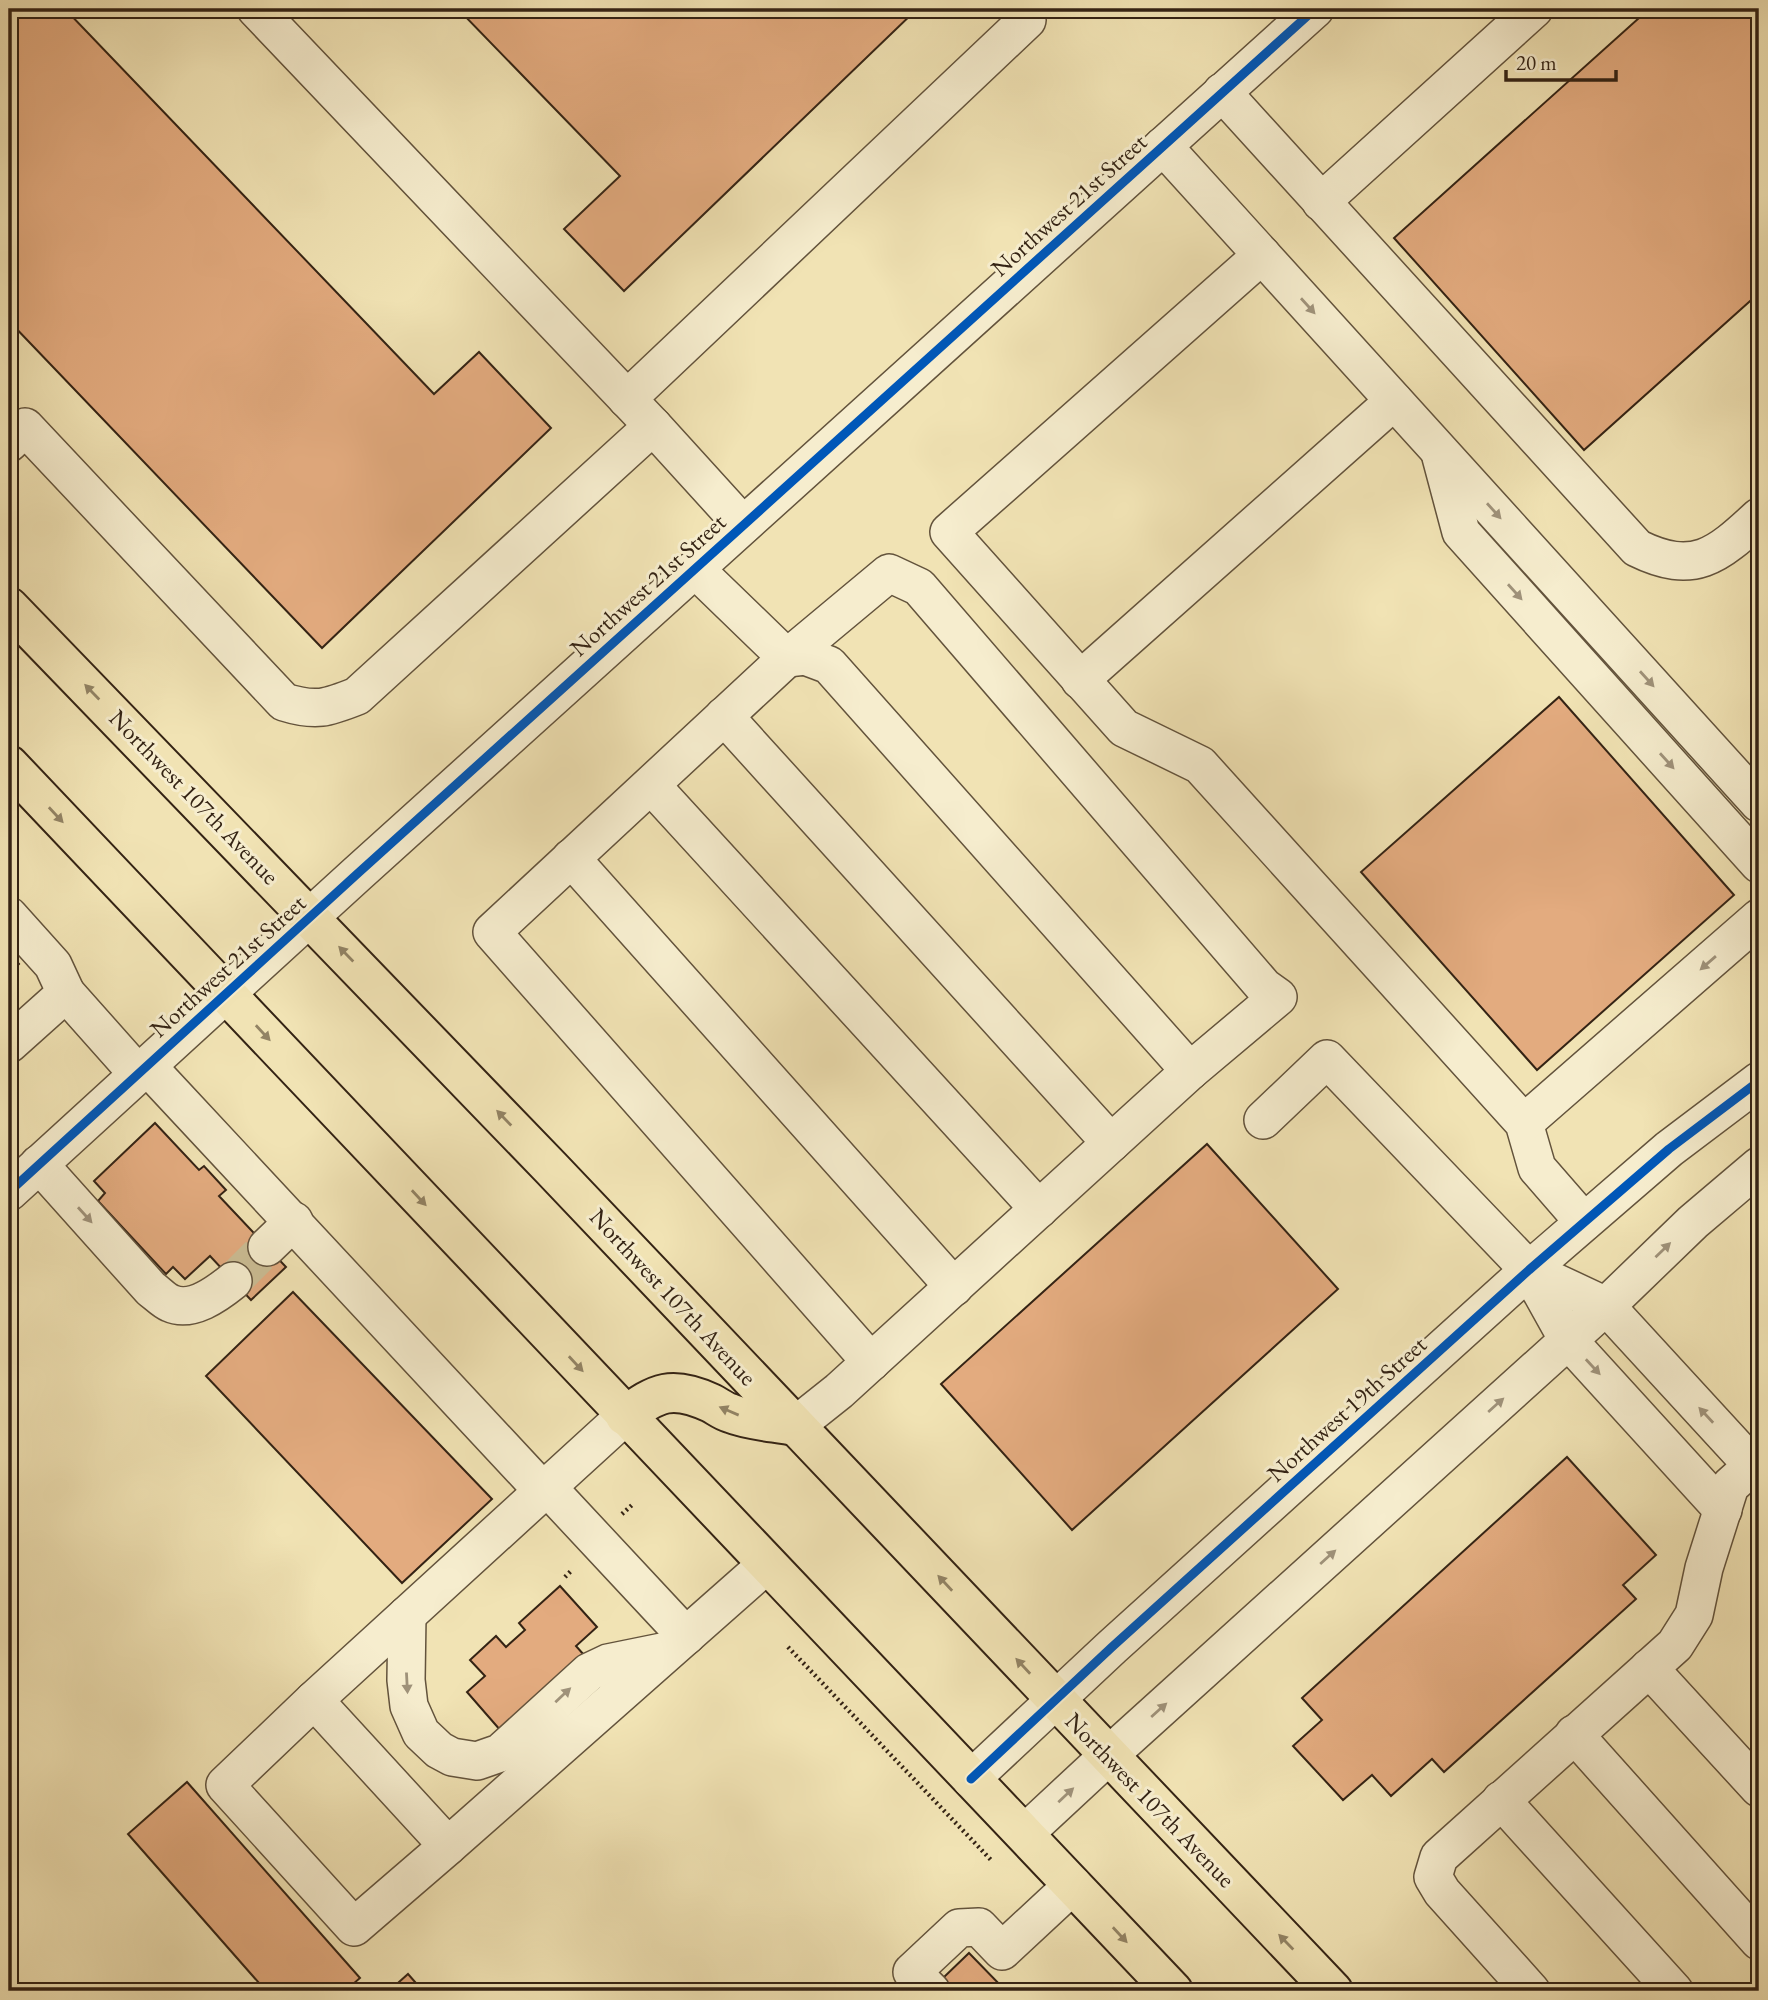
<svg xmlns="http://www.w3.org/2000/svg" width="1768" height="2000" viewBox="0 0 1768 2000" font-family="'EB Garamond',serif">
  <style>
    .building { fill: #e3ab7f; stroke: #342314; stroke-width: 2 }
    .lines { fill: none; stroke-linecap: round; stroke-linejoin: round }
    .minor-tunnel { stroke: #cbbd94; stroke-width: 37; stroke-dasharray: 37 18; stroke-linecap: butt }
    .minor-casing { stroke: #63533c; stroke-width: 40 }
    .major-casing { stroke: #342314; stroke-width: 42 }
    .path { stroke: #342314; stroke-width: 4.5; stroke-dasharray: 2 3.5; stroke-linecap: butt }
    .minor { stroke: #f6edce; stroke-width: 37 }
    .major { stroke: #f1e3b4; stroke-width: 38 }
    .cycleway-casing { stroke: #f6edce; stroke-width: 13 }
    .cycleway { stroke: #0057b8; stroke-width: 9 }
    .oneway { fill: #9f927a }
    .oneway2 { fill: #928364 }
    .labels { text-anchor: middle; stroke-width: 6; stroke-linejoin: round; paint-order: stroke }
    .street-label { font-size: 24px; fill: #342314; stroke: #f6edce }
  </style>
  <rect width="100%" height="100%" fill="#f1e3b4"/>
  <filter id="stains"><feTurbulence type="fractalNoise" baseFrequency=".00286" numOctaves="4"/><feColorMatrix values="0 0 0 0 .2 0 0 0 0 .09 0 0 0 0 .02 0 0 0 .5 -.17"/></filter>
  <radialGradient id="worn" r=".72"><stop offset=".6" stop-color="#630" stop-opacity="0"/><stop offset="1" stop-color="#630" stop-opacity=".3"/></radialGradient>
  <g class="building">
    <polygon points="9,9 65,9 434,394 479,352 551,428 322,648 9,321"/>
    <polygon points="458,9 917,9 624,291 564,229 620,176"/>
    <polygon points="1649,9 1759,9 1759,293 1584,450 1394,238"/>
    <polygon points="1559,697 1734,895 1537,1070 1361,872"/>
    <polygon points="9,952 19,964 9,974"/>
    <polygon points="155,1123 199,1170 204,1166 226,1190 219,1196 286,1267 251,1300 210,1256 185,1279 173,1267 166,1274 98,1201 105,1193 94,1181"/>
    <polygon points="1207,1144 1338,1289 1072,1530 941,1384"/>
    <polygon points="293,1292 492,1499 402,1583 206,1376"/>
    <polygon points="1567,1457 1656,1555 1623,1585 1636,1599 1444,1772 1432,1759 1391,1796 1372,1775 1343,1800 1293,1746 1322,1720 1302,1698"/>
    <polygon points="560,1586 597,1627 576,1646 584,1655 501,1731 467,1692 485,1676 470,1660 496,1636 506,1647 525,1630 519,1623"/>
    <polygon points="187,1782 360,1978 345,1991 266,1991 128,1834"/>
    <polygon points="969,1953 1006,1991 955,1991 943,1978"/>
    <polygon points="408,1974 423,1991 389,1991"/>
  </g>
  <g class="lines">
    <polyline class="minor-tunnel" points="233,1281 267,1247"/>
    <defs>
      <g id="minor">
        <polyline points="256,9 653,426"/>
        <path d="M1222 92 1637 548C1694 576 1717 556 1759 517"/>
        <polyline points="1163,146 1759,803"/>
        <polyline points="1321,202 1534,9"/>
        <polyline points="1262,255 949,532 1124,728 1200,765 1524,1123 1537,1168 1584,1222"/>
        <polyline points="627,399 1027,20 1016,9"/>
        <path d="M9 443 25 427 284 702C316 712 327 708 357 696L653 426 743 525"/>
        <polyline points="1441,457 1461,532 1759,864"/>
        <polyline points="695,569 787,658 805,656 829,665 1190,1071 839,1391 795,1426"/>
        <polyline points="1080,680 1394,401"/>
        <polyline points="724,716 1111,1143"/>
        <polyline points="651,785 1039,1209"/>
        <polyline points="571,858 954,1287"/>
        <polyline points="9,916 53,965 66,993 9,1044"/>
        <polyline points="66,993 138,1074"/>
        <polyline points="147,1066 543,1491"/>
        <polyline points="1263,1120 1327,1059 1529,1270 1568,1340 1723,1510"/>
        <polyline points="1524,1123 1759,918"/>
        <path d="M39 1164 151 1289C157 1293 163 1300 170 1303 191 1313 217 1294 233 1281"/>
        <polyline points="9,1192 356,875 1315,9"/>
        <polyline points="267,1247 294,1221"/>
        <polyline points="1529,1270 1606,1306 1753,1466"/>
        <polyline points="871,1362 492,932 787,658 889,573 919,587 1264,987 1278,997 1190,1071"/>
        <polyline points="625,1416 314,1700 448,1846 766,1565"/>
        <polyline points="547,1487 686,1636"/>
        <polyline points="407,1615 406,1680 409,1706 421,1733 439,1750 452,1757 477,1761 500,1753 589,1672 608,1663 667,1651"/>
        <polyline points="1649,1668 1759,1788"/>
        <polyline points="314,1700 225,1785 354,1927 448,1846"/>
        <polyline points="1574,1734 1759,1941"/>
        <polyline points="971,1779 1112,1647 1529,1270 1669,1149 1759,1081"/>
        <polyline points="1501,1800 1674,1991"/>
        <polyline points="1024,1834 1108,1756 1606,1306 1693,1222 1759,1166"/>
        <polyline points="931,1991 912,1972 959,1928 979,1927 1002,1951 1073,1885"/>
        <polyline points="1531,1991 1442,1892 1433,1877 1439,1857 1675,1645 1694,1615 1704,1568 1730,1486 1759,1460"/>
      </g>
      <g id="major">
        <polyline points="9,607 551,1168 1333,1991"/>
        <polyline points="9,765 1173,1991"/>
        <path d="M625 1416C657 1392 672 1385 711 1403 717 1406 723 1411 730 1413 749 1421 775 1422 795 1426"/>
      </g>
    </defs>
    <use href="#minor" class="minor-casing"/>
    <use href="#major" class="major-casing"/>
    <g class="path">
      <polyline points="622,1514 632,1505"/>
      <polyline points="565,1577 572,1570"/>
      <polyline points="788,1647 992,1861"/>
    </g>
    <use href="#minor" class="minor"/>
    <use href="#major" class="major"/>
    <defs>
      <g id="cycleway">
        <polyline points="9,1192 356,875 1315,9"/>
        <polyline points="971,1779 1112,1647 1529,1270 1669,1149 1759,1081"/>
      </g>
    </defs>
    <use href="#cycleway" class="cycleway-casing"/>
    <use href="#cycleway" class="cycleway"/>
  </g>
  <defs><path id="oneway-solid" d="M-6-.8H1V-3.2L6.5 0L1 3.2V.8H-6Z" transform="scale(1.75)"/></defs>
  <g class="oneway">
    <use href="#oneway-solid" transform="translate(1308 306) rotate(48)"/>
    <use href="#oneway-solid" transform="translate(1494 511) rotate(48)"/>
    <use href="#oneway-solid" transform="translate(1515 592) rotate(48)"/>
    <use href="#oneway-solid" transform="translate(1647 679) rotate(48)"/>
    <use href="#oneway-solid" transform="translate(1667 761) rotate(48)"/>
    <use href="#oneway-solid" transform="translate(1708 963) rotate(139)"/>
    <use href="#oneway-solid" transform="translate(85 1215) rotate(48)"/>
    <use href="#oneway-solid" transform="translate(1663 1250) rotate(-44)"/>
    <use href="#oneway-solid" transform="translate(1593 1367) rotate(47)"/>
    <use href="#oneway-solid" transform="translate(1496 1405) rotate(-42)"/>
    <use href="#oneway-solid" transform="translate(1706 1415) rotate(-133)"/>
    <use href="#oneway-solid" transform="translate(1328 1557) rotate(-42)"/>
    <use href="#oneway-solid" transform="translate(407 1683) rotate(87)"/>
    <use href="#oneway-solid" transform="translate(563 1695) rotate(-43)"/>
    <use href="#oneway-solid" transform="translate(1159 1710) rotate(-42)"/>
    <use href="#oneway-solid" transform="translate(1066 1795) rotate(-43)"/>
  </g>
  <g class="oneway2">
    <use href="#oneway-solid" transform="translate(92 692) rotate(-134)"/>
    <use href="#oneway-solid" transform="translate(56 815) rotate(47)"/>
    <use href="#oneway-solid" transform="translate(346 954) rotate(-134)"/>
    <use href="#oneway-solid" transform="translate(263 1033) rotate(47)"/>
    <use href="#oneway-solid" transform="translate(504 1118) rotate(-134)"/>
    <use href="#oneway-solid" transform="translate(419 1198) rotate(47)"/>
    <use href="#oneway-solid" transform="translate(576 1364) rotate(47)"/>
    <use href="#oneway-solid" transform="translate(729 1411) rotate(-157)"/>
    <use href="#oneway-solid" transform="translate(945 1583) rotate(-133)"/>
    <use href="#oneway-solid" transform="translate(1023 1666) rotate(-133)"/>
    <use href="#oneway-solid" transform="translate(1120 1935) rotate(47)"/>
    <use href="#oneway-solid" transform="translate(1286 1942) rotate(-134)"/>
  </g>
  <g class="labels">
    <g class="street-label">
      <text transform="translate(1069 205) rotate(-42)" y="8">Northwest 21st Street</text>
      <text transform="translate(648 585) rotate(-42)" y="8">Northwest 21st Street</text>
      <text transform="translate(194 797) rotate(46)" y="8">Northwest 107th Avenue</text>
      <text transform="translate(228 966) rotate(-42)" y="8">Northwest 21st Street</text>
      <text transform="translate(673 1297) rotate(47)" y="8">Northwest 107th Avenue</text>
      <text transform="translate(1347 1409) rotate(-42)" y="8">Northwest 19th Street</text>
      <text transform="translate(1150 1800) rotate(46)" y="8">Northwest 107th Avenue</text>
    </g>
  </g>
  <rect width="1768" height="2000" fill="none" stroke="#f1e3b4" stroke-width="35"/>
  <rect x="10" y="10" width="1747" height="1979" fill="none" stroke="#342314" stroke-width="3.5"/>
  <rect x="18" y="18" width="1733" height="1965" fill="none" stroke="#342314" stroke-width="2"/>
  <path d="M1506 70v10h110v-10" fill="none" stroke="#342314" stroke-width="3.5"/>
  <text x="1516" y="70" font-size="21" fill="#342314" stroke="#f6edce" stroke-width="5" paint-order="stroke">20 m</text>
  <rect width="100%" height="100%" filter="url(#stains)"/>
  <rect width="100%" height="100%" fill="url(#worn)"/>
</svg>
